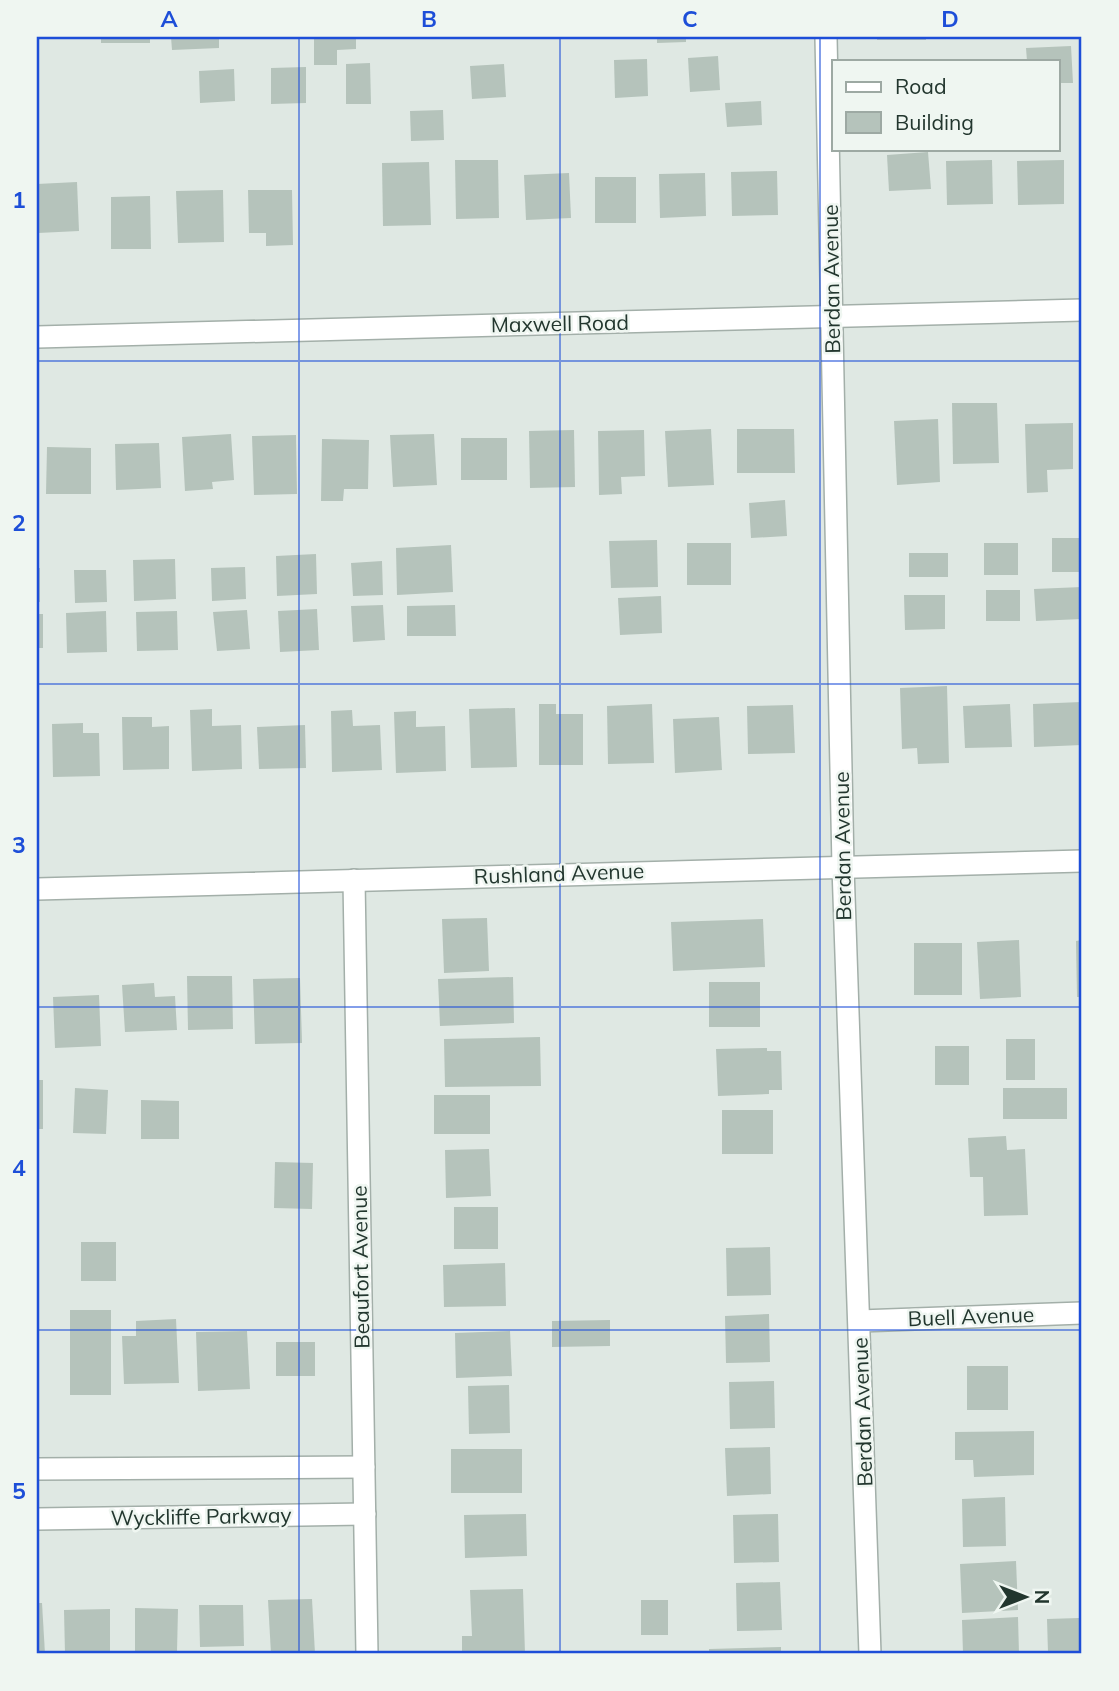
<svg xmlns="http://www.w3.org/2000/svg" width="1119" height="1691" viewBox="0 0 1119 1691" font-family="Mulish,sans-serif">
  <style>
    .building { fill: #b5c3bb }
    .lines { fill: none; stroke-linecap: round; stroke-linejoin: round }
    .minor-casing { stroke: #a3afa9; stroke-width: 24 }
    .minor { stroke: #fff; stroke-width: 21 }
    .grid { fill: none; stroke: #1d4ed8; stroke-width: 2; stroke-opacity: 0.55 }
    .labels { text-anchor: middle; stroke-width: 5; stroke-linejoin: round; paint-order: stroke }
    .street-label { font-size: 21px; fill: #22362e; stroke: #eff6f1 }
    .neatline { fill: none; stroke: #1d4ed8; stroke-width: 2.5 }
    .grid-label { font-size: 23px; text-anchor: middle; font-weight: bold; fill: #1d4ed8 }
  </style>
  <rect width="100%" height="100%" fill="#dfe8e3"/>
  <g class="building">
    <rect x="101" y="37" width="49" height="6"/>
    <polygon points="171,37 219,37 219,48 172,50"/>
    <polygon points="314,37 356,37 356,49 337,50 337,65 314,65"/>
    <polygon points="657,37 686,37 686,42 657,43"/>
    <rect x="877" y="37" width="49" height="3"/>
    <polygon points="1071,46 1073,83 1058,83 1058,61 1027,61 1026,48"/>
    <polygon points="718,56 720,90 690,92 688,58"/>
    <polygon points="647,59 648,96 615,98 614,60"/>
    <polygon points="370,63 371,104 346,104 346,64"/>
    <polygon points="504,64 506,97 472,99 470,66"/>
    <polygon points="306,67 306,103 271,104 271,68"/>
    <polygon points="234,69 235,101 200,103 199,71"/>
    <polygon points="761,101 762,125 727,127 725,103"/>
    <polygon points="443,110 444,140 411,141 410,111"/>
    <polygon points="928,152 931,189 889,191 887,155"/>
    <polygon points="455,160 498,160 499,218 456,219"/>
    <polygon points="992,160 993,204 947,205 946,161"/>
    <polygon points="1064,160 1064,204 1018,205 1017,161"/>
    <polygon points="429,162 431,225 383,226 382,163"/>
    <polygon points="777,171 778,215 732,216 731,172"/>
    <polygon points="569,173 571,218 526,220 524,175"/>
    <polygon points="705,173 706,216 660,218 659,174"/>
    <rect x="595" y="177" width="41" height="46"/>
    <polygon points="77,182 79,231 38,233 37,184"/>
    <polygon points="223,190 224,242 178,243 176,191"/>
    <polygon points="248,190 292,190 293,245 266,246 266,233 249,233"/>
    <polygon points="150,196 151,249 111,249 111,197"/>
    <polygon points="952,403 997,403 999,463 953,464"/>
    <polygon points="938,419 940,482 897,485 894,421"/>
    <polygon points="1073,423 1073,469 1047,470 1048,492 1027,493 1025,424"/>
    <polygon points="711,429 714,485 668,487 665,431"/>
    <polygon points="737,429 794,429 795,473 737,473"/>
    <polygon points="574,430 575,487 530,488 529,431"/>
    <polygon points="644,430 645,476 621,477 622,494 599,495 598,431"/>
    <polygon points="231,434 234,480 212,482 213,489 185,491 182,437"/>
    <polygon points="434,434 437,485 393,487 390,435"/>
    <polygon points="296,435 297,494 254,495 252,436"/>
    <rect x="461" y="438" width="46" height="42"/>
    <polygon points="322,439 369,440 368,489 344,489 343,501 321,501"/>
    <polygon points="159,443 161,488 116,490 115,444"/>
    <polygon points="47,447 91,448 91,494 46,494"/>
    <polygon points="785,500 787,536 751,538 749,503"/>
    <rect x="1052" y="538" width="30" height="34"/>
    <polygon points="657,540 658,587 611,588 609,541"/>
    <rect x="687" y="543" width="44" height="42"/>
    <rect x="984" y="543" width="34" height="32"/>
    <polygon points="451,545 453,592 397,595 396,548"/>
    <rect x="909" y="553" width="39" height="24"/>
    <polygon points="316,554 317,594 277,596 276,556"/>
    <polygon points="175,559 176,599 134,601 133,560"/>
    <polygon points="382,561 383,595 353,596 351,563"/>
    <polygon points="245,567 246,599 212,601 211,568"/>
    <rect x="37" y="568" width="3" height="34"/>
    <polygon points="74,570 106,570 107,602 75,603"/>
    <polygon points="1082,587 1082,619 1036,621 1034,589"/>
    <rect x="986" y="590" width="34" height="31"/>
    <polygon points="904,595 945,595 945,629 905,630"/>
    <polygon points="661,596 662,633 620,635 618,598"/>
    <polygon points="383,605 385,640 353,642 351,606"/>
    <polygon points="455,605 456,636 407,636 407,606"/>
    <polygon points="317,609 319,650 280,652 278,611"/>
    <polygon points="247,610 250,649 217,651 213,612"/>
    <polygon points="106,611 107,652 67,653 66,613"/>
    <polygon points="177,611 178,650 137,651 136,612"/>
    <rect x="37" y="614" width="6" height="34"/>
    <polygon points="947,686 949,763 918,764 917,748 902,749 900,688"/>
    <polygon points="1081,702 1082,745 1034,747 1033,704"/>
    <polygon points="539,704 556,704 556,714 583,714 583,765 539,765"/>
    <polygon points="652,704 654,763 608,764 607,706"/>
    <polygon points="1010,704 1012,747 965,748 963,706"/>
    <polygon points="793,705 795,753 748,754 747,706"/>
    <polygon points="515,708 517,767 471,768 469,709"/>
    <polygon points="212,709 212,726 241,725 242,769 192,771 190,710"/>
    <polygon points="352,710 353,726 380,725 382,770 332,772 331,711"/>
    <polygon points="416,711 416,727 445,726 446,771 396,773 394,712"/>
    <polygon points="122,717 152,717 152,727 169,726 169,769 123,770"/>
    <polygon points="719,717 722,770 675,773 673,719"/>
    <polygon points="83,723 83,733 99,733 100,776 53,777 52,724"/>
    <polygon points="305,725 306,768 259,769 257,727"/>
    <polygon points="487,918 489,971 444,973 442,919"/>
    <polygon points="763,919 765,967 673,971 671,922"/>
    <polygon points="1019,940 1021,997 980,999 977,942"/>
    <polygon points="1082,940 1082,997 1077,997 1076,941"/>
    <rect x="914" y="943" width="48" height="52"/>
    <polygon points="187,976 232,976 233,1029 188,1030"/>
    <polygon points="513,977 514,1023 440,1026 438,979"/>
    <polygon points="300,978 302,1043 255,1044 253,979"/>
    <rect x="709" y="982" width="51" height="45"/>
    <polygon points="154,983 155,997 175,996 177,1030 125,1032 122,985"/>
    <polygon points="99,995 101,1046 55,1048 53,997"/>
    <polygon points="540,1037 541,1086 445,1087 444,1039"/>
    <rect x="1006" y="1039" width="29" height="41"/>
    <rect x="935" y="1046" width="34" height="39"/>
    <polygon points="767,1048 767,1051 781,1051 782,1090 769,1090 769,1094 718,1096 716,1049"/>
    <rect x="37" y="1080" width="6" height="49"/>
    <polygon points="75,1088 108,1090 106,1134 73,1133"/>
    <rect x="1003" y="1088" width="64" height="31"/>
    <rect x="434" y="1095" width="56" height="39"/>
    <polygon points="141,1100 179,1101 179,1139 141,1139"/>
    <rect x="722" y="1110" width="51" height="44"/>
    <polygon points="1006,1136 1007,1150 1025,1149 1028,1215 984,1216 983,1177 970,1177 968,1138"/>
    <polygon points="489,1149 491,1196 446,1198 445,1150"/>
    <polygon points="275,1162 313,1163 312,1209 274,1208"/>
    <rect x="454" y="1207" width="44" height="42"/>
    <rect x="81" y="1242" width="35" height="39"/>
    <polygon points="770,1247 771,1295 727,1296 726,1248"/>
    <polygon points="505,1263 506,1306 444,1307 443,1265"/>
    <rect x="70" y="1310" width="41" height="85"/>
    <polygon points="769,1314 770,1362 726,1363 725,1316"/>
    <polygon points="176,1319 179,1383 124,1384 122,1336 136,1336 136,1321"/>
    <polygon points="610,1320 610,1346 552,1347 552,1321"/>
    <polygon points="247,1331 250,1389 198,1391 196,1332"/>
    <polygon points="510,1331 512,1376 456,1378 455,1333"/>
    <rect x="276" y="1342" width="39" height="34"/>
    <rect x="967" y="1366" width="41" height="44"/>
    <polygon points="774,1381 775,1428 730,1429 729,1382"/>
    <polygon points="509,1385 510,1433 469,1434 468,1386"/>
    <polygon points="1034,1431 1034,1475 974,1477 973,1460 955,1460 955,1432"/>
    <polygon points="770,1447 771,1494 727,1496 725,1448"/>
    <rect x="451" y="1449" width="71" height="44"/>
    <polygon points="1005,1497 1006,1546 963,1547 962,1499"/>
    <polygon points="526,1514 527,1556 465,1558 464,1515"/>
    <polygon points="778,1514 779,1562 734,1563 733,1515"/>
    <polygon points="1016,1561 1018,1610 962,1613 960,1564"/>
    <polygon points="780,1582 782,1630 737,1631 736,1583"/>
    <polygon points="523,1589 525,1654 462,1654 462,1636 472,1636 470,1590"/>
    <polygon points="312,1599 315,1654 271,1654 268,1600"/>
    <rect x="641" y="1600" width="27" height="35"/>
    <polygon points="37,1603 42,1603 45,1654 37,1654"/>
    <polygon points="199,1605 243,1605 244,1646 200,1647"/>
    <polygon points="135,1608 178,1609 177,1652 135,1652"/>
    <polygon points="110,1609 110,1651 65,1654 64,1610"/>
    <polygon points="1018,1617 1019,1654 963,1654 962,1620"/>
    <polygon points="1079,1618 1080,1652 1048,1653 1047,1619"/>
    <polygon points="781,1647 781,1654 709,1654 709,1649"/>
  </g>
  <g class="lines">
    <defs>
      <g id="minor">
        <polyline points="826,37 843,867 870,1654"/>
        <polyline points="37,337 1082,310"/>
        <polyline points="354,880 367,1654"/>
        <polyline points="37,889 1082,861"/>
        <polyline points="860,1321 1082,1313"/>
        <polyline points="37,1469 364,1467"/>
        <polyline points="37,1519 365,1514"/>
      </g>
    </defs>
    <use href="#minor" class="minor-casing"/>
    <use href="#minor" class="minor"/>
  </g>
  <path class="grid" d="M299 37V1654M560 37V1654M820 37V1654M37 361H1082M37 684H1082M37 1007H1082M37 1330H1082"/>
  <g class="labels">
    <g class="street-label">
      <text transform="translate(832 279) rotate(-91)" y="7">Berdan Avenue</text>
      <text transform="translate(560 324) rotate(-1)" y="7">Maxwell Road</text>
      <text transform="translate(843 846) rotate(-91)" y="7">Berdan Avenue</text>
      <text transform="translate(559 874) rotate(-2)" y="7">Rushland Avenue</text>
      <text transform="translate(361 1267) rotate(-91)" y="7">Beaufort Avenue</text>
      <text transform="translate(971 1317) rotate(-2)" y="7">Buell Avenue</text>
      <text transform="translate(863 1412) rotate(-92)" y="7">Berdan Avenue</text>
      <text transform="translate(201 1517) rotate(-1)" y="7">Wyckliffe Parkway</text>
    </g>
  </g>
  <rect width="1119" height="1691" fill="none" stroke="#eff6f1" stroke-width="77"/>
  <rect x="832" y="60" width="228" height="91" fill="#eff6f1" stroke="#9da9a3" stroke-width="2"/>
  <rect x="846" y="82" width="35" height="10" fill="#ffffff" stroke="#9da9a3" stroke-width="2"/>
  <text x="895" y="94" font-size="21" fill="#22362e">Road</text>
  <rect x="846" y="112" width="35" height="21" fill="#b5c3bb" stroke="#9da9a3" stroke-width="2"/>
  <text x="895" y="130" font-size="21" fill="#22362e">Building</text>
  <g transform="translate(1025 1597) rotate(90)" stroke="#eff6f1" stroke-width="5" paint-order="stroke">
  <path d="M0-5L12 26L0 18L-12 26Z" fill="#22362e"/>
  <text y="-10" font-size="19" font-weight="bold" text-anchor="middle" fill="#22362e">N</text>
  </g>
  <rect x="38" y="38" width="1042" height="1614" class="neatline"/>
  <g class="grid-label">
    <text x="169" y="27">A</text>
    <text x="429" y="27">B</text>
    <text x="690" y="27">C</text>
    <text x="950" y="27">D</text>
    <text x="19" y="208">1</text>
    <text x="19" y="531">2</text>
    <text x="19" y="853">3</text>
    <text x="19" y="1176">4</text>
    <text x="19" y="1499">5</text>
  </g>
</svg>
